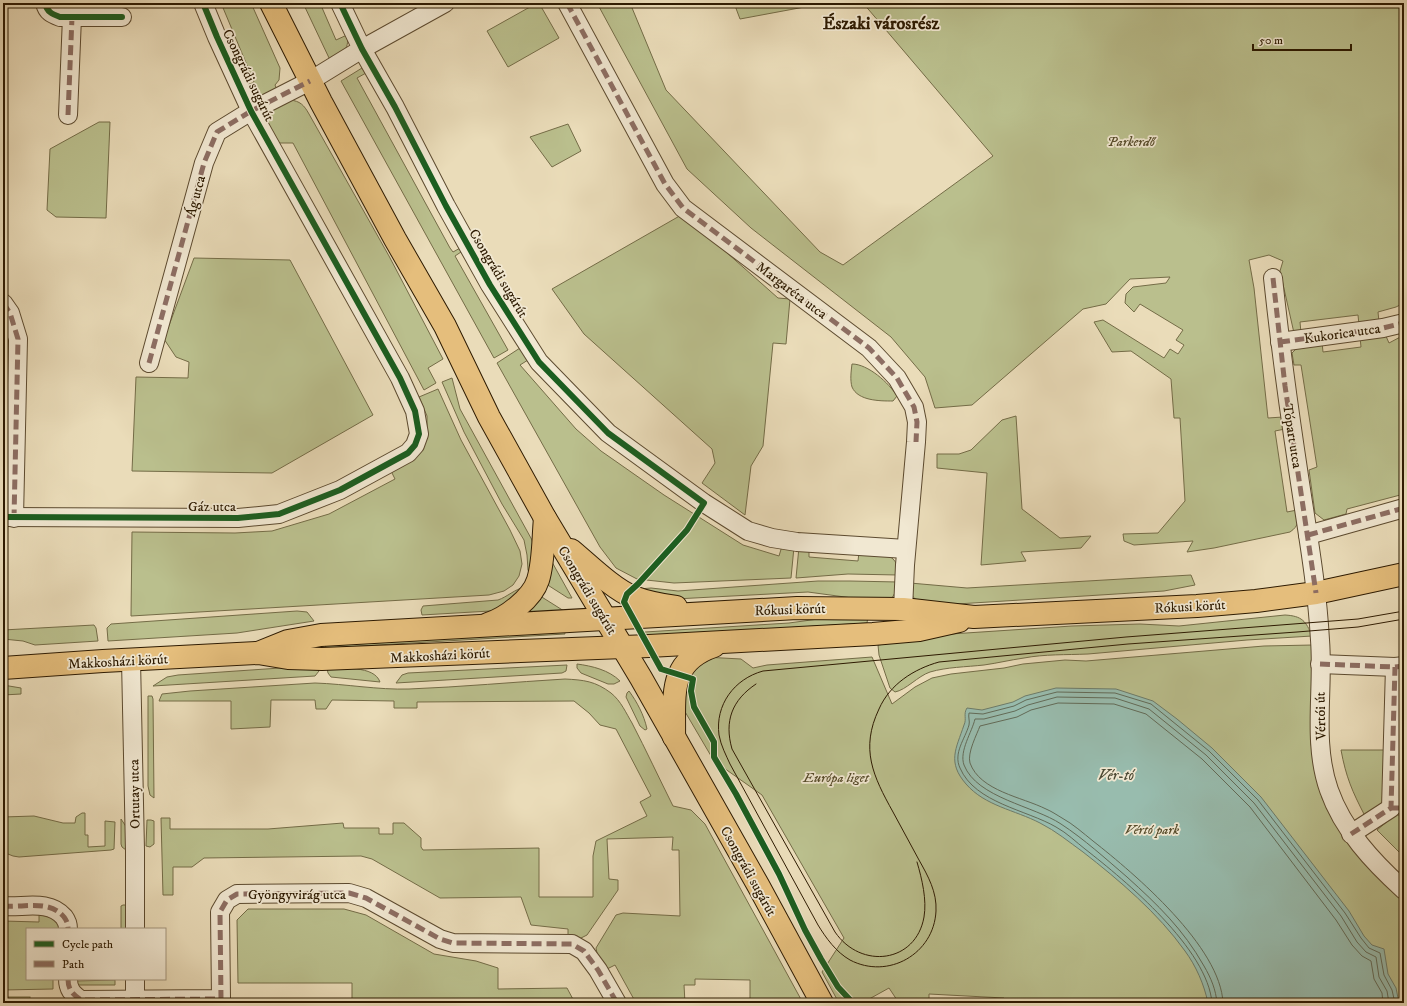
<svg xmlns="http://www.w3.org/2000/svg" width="1407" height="1006" viewBox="0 0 1407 1006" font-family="'IM FELL DW Pica',serif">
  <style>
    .green { fill: #babf8d; stroke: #746c47 }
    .water { fill: #98bcae; stroke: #6d7b69 }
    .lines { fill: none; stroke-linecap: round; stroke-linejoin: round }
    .shore { stroke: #626b58; stroke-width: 1 }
    .minor-casing { stroke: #5c4a2f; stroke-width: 20 }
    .major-casing { stroke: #2d1a01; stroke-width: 24 }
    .minor { stroke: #f1e8d2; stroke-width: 18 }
    .major { stroke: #e5be7c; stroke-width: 22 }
    .tram { stroke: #2d1a01; stroke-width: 1 }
    .quiet { stroke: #8d6e63; stroke-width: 5; stroke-dasharray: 10 5; stroke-linecap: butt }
    .cycleway-casing { stroke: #f1e8d2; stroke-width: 8 }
    .cycleway { stroke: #1b5e20; stroke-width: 6 }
    .labels { text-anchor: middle; stroke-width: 3.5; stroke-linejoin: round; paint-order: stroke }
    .street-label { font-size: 14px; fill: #2d1a01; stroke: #f1e8d2 }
    .park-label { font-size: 14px; font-style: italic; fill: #574c2b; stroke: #f1e8d2 }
    .water-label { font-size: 15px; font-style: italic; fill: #4d4b35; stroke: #f1e8d2 }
    .district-label { font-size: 18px; font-weight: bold; fill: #2d1a01; stroke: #f1e8d2 }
  </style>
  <rect width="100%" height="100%" fill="#eadcb9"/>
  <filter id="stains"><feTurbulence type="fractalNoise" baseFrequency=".005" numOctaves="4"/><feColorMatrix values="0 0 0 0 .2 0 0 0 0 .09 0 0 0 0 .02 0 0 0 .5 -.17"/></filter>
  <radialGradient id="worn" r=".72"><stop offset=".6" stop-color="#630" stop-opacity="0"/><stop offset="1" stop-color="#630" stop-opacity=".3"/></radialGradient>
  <g class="green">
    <polygon points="221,3 251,3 280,68 279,80 275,85 277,90 262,96 251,95 246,86 254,82"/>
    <path d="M303 3H320L336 40 347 35C350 51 341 53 330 60Z"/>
    <polygon points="537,3 539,3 559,38 508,67 487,31"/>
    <path d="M597 3H630L666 90 820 252 843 265 993 156 863 3H1404V303L1396 307 1378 312 1379 322 1359 325 1358 315 1300 322 1301 333H1294L1280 271 1283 261 1269 255 1249 260 1254 288 1268 418 1283 417 1285 429 1275 431 1287 512 1297 510C1299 520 1299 526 1290 532L1214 548 1187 552 1193 541 1134 545 1124 541 1123 534 1158 533 1185 501 1180 418H1174L1171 379 1131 351 1112 352 1094 322 1103 320 1164 358 1170 349 1178 354 1184 345 1176 340 1183 330 1140 304 1134 312 1125 303 1126 294 1133 287 1166 283 1170 277 1130 279 1106 304 1083 309 972 405 935 408 925 377 891 337 751 228 687 169Z"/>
    <polygon points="734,3 826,3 740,19"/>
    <polygon points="362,68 366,73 357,78 450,248 453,252 462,247 464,250 455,256 508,350 494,358 341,81"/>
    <path d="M290 100C300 101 304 105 309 114L389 256 443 359 428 368 436 383 424 390 293 143H277C269 129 263 125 270 108Z"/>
    <polygon points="99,122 110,122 106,218 56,217 47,210 50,149"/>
    <polygon points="568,124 581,151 552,167 530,137"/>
    <polygon points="683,214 778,298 790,299 786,344 773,343 763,446 751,466 745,515 702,483 715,463 712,449 584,334 552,289"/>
    <polygon points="194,258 290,260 373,415 272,473 132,471 136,377 188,378 189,362 176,357 164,339"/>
    <polygon points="1385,334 1389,343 1404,335 1404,494 1347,509 1346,514 1324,520 1315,513 1309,470 1317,467 1301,365 1294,365 1292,353 1299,346 1322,342 1323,352 1361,347 1360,337"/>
    <polygon points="520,348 528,360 520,365 576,429 601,451 664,495 743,545 779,556 782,546 794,547 791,578 674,583 637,579 616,568 600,547 497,363"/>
    <path d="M852 364C868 364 889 383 897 396L893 401C880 401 858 401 852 387 850 380 851 372 852 364Z"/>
    <polygon points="452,378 460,409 532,540 535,553 530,574 528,570 527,555 524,540 502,504 464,432 442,382"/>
    <polygon points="438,389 461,440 510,530 520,551 522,564 519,576 513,585 504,591 489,595 131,616 132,532 235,533 272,531 329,514 395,479 391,471 427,436 427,416 419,397"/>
    <polygon points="1016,416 1022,509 1060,538 1091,536 1081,548 1021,552 1026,561 981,565 987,473 937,468 937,454 959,454 971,450 1002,420"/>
    <path d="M799 547 809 548V557L858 561 859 552C877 554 899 550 898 575L848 574 796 578Z"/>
    <polygon points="552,562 572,598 568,598 543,582"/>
    <path d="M1191 575 1195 585 1164 591 957 604C943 604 920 609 912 595 910 592 910 587 910 583L967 588Z"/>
    <polygon points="818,581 850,581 898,582 896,591 892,598 867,600 808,592 675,599 639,589 651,588 678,591"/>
    <path d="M525 587 499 609 490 611 422 615 421 610 423 606 498 600C507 597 515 589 525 587Z"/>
    <polygon points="537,594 564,611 524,616"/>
    <polygon points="297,611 307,612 314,621 237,633 108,641 107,628 111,624"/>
    <path d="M1285 615C1302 616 1306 621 1312 636L1247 640 1088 654C1066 655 1045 654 1024 658 1010 660 998 663 984 665 966 667 947 667 930 672 918 676 906 690 895 692L890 688 879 655 878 645 951 634 1072 626 1140 624 1179 626Z"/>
    <polygon points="868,616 867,623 649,636 645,634 645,632 789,623 833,617"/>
    <polygon points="94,625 96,628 98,641 35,645 23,641 3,639 3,630"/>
    <polygon points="564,629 565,634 326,648 325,643"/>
    <polygon points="1313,645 1311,744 1322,798 1345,840 1386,883 1404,899 1404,1003 1004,1003 1004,998 929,994 929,1003 899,1003 889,988 862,1003 839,1003 822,972 844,938 762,795 714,761 684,710 680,685 704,657 741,659 753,668 767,665 872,657 892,704 915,687 932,678 951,674 1004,668 1023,664 1065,660 1086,661 1264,646"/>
    <path d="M577 664C592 666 609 670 620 681L614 684H608L581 673 577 668Z"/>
    <polygon points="567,665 566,671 562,673 396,683 402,675 408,673"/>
    <polygon points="295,667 317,668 319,671 315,676 153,686 167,677 178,675"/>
    <path d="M327 668C342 669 374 665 380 682L331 677 328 673Z"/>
    <path d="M565 679C584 680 595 681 611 693 621 701 626 713 632 723 646 750 659 778 673 806L691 810 705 824 803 1003H750V980L695 979V985H684L685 1003H636L615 965 605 970 598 958 596 948 616 915 623 913 680 916 679 850H672L673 837 607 839 609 879 618 880V890L587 935 579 939 568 938V929L531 925 521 897 440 898 372 859 361 856 204 858 192 867H173V895H163L161 818H170V829H268L343 823 344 828H379V834H393V823H404L421 838V847L423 850 539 848V897H593V856L596 841 647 816 640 802 651 796 616 729 600 725 589 713 574 701 417 702V708H394V701L332 700 326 709H316L315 700H271L270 727 231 729V701H159L162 694 190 691 315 683C346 684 378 690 409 689 461 687 514 682 565 679Z"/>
    <polygon points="3,685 21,688 21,694 3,695"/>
    <path d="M629 691C637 702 644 715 647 729L645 730 640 726 626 697 627 693Z"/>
    <polygon points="148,696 152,696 153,699 154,798 150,795 148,786"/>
    <path d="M1341 750H1388L1386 801 1365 816C1352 791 1346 777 1341 750Z"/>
    <polygon points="82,813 85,813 85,835 88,835 88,847 105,846 105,821 115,822 114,849 111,850 19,857 13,856 3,852 3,817 34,816 63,823 75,823 76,817"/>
    <polygon points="1395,815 1404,815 1404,857 1377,830"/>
    <polygon points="121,819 127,828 126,850 122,847 121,844"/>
    <polygon points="147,820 151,820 154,821 154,844 150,847 146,846"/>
    <polygon points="123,905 126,905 127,929 121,929 121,906"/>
    <polygon points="248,909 344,909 366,915 434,954 476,961 498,968 498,989 567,988 575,1003 352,1003 352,983 238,983 237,920"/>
    <path d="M39 913C50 916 56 919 62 929H27V979H53V989L3 990V921L39 922Z"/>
    <polygon points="115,980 115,985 77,985 75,981"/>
    <rect x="3" y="997" width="27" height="6"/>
  </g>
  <path class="water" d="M1056 688 1116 689 1153 701 1177 719 1212 748 1261 797 1349 911 1364 936 1372 945 1384 949 1388 974 1396 988 1399 1003H1208C1204 984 1196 966 1185 951 1158 913 1119 880 1083 852 1069 842 1056 831 1040 823 1015 810 985 806 966 784 947 762 956 749 964 725 967 719 963 714 967 708L982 710 1013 702 1025 696Z"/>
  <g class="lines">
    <g class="shore">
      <path d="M1212 1003C1208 949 1126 881 1085 849 1076 842 1067 833 1056 827 1027 810 975 803 960 768 953 753 965 739 969 725 970 721 968 717 969 713L983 714 1014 706 1026 700 1057 692 1115 693 1151 704 1209 751 1258 800 1345 913 1361 938 1369 948 1380 953 1384 975 1392 990 1395 1003"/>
      <path d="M1217 1003C1216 990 1211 978 1204 966 1183 929 1158 905 1127 877 1106 859 1084 839 1061 824 1034 806 977 798 964 765 959 751 972 732 975 719H984L1015 711 1028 705 1057 697 1115 698 1149 709 1206 755 1254 803 1341 916 1357 942 1366 952 1376 957 1379 977 1387 991 1389 1003"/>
      <path d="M1223 1003C1221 947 1135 874 1093 841 1083 833 1073 824 1062 818 1057 815 1051 811 1046 809 1022 797 980 791 970 763 967 753 977 734 980 726L1017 717 1031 710 1058 703 1114 704 1146 714 1202 759 1250 807 1336 920 1352 945 1362 956 1371 961 1374 979 1382 993 1383 1003"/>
    </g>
    <defs>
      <g id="minor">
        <path d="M45 3C47 12 52 14 60 17H122"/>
        <polyline points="340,3 362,49 395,107 446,206 490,285 539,362 608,433 704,503 748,531 772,538 797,542 906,549"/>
        <polyline points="567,3 665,184 683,208 869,348 897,378 914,407 917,422 916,442 905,565 903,609"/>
        <polyline points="68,115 72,17"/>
        <path d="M1273 278C1280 344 1289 410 1299 476 1307 530 1317 585 1320 640 1324 690 1312 742 1329 790 1343 830 1373 862 1404 890"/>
        <polyline points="3,303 10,313 18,339 14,518"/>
        <polyline points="1280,342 1383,328 1404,323"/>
        <polyline points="149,363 204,163 217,132 251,111 310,81 362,49 445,3"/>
        <polyline points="3,517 238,518 279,514 340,490 408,453 415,445 419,434 415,411 400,378 251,111 217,37 203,3"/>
        <polyline points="1308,535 1404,508"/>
        <polyline points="131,660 135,851 135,929"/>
        <polyline points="1320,664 1395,667 1404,666"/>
        <polyline points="1351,834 1391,808 1395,667"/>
        <path d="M3 906C23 908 49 899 64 917 67 921 68 924 68 929"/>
        <path d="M68 979C68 989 72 994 81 1000L221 999 220 912 227 900 237 894 349 893 366 898 440 939 453 943 572 944 584 951 598 970 617 1003"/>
        <polyline points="135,1003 135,979"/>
      </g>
      <g id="major">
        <polyline points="271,3 321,102 395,239 445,326 489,417 545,518 641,678 758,885 822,1003"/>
        <path d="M571 550C588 564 613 589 633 597 646 602 661 605 676 607"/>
        <path d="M488 624C506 618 532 599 538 580 544 561 543 538 545 518"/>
        <polyline points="258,653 288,641 321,635 797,608 903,609 974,617 1197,606 1256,601 1316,593 1404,574"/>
        <polyline points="3,668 103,661 258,653 288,658 322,659 649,646 873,634 919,630 959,621"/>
        <path d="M674 737C675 696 667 662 714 646"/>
      </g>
    </defs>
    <use href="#minor" class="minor-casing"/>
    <use href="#major" class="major-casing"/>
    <use href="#minor" class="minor"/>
    <use href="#major" class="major"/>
    <g class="tram">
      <path d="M1404 611 1358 619 1126 637 763 671C734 679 715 705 719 735 721 746 726 755 730 764L818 925C826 938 836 952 850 960 888 980 934 954 936 911 937 892 928 876 919 860 910 844 902 828 893 812 873 776 860 749 879 709 890 684 914 669 939 662L1128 644 1297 632 1358 627 1404 619"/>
      <path d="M756 684C732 700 724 721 732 749L835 932C861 970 916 963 924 917 927 900 922 879 917 862"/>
    </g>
    <g class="quiet">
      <polyline points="567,3 665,184 683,208 869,348 897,378 914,407 917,422 916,442"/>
      <polyline points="68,115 72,17"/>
      <polyline points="1273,278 1285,386 1316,593"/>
      <polyline points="3,303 10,313 18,339 14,518"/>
      <polyline points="1280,342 1383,328 1404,323"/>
      <polyline points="149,363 204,163 217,132 251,111 310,81"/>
      <polyline points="1308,535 1404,508"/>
      <polyline points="1320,664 1395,667 1404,666"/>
      <polyline points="1391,808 1404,808"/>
      <polyline points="1351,834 1391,808 1395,667"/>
      <path d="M3 906C23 908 49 899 64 917 67 921 68 924 68 929"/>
      <path d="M68 979C68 989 72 994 81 1000L221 999 220 912 227 900 237 894 349 893 366 898 440 939 453 943 572 944 584 951 598 970 617 1003"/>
    </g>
    <defs>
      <g id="cycleway">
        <path d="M45 3C47 12 52 14 60 17H122"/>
        <polyline points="340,3 362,49 395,107 446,206 490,285 539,362 608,433 704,503 687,530 638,584 627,594 624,602 661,669 693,679 691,691 694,707 714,742 714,757 736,794 779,874 805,930 821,959 838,987 853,1003"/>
        <polyline points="3,517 238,518 279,514 340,490 408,453 415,445 419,434 415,411 400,378 251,111 217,37 203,3"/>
      </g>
    </defs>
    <use href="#cycleway" class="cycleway-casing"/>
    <use href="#cycleway" class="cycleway"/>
  </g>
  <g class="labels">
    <g class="street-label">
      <text transform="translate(249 75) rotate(64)" y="5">Csongrádi sugárút</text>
      <text transform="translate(195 196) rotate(-75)" y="5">Ág utca</text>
      <text transform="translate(499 273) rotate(59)" y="5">Csongrádi sugárút</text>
      <text transform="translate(792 290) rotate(37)" y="5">Margaréta utca</text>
      <text transform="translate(1342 333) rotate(-8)" y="5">Kukorica utca</text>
      <text transform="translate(1293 436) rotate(81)" y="5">Tópart utca</text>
      <text x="212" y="511">Gáz utca</text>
      <text transform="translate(588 590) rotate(59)" y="5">Csongrádi sugárút</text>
      <text transform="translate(1190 606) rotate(-3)" y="5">Rókusi körút</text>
      <text transform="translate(790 609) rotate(-2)" y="5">Rókusi körút</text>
      <text transform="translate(440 655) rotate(-3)" y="5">Makkosházi körút</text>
      <text transform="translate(118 661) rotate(-3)" y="5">Makkosházi körút</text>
      <text transform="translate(1320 716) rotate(-91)" y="5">Vértói út</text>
      <text transform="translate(134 794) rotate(-91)" y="5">Ortutay utca</text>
      <text transform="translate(749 871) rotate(61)" y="5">Csongrádi sugárút</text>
      <text x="297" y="899">Gyöngyvirág utca</text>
    </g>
    <g class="park-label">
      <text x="1131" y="146">Parkerdő</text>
      <text x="836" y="782">Európa liget</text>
      <text x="1152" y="834">Vértó park</text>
    </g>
    <g class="water-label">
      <text x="1116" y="780">Vér-tó</text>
    </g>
    <g class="district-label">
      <text x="881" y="29">Északi városrész</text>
    </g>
  </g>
  <rect width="1407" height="1006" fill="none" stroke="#eadcb9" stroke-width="16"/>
  <rect x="4" y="4" width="1399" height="998" fill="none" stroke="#2d1a01" stroke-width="2"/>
  <rect x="8" y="8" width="1391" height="990" fill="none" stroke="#2d1a01"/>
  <rect x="26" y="928" width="140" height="52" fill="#f1e8d2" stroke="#a3967e"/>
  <rect x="34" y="941" width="20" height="6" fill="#1b5e20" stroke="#a3967e"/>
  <text x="62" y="948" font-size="12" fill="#2d1a01">Cycle path</text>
  <rect x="34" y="961" width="20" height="6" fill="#8d6e63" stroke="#a3967e"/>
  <text x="62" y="968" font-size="12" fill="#2d1a01">Path</text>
  <path d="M1253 44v6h98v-6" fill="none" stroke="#2d1a01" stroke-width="2"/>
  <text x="1259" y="44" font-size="12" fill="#2d1a01" stroke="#f1e8d2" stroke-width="3" paint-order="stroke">50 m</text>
  <rect width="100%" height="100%" filter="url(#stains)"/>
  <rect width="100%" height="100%" fill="url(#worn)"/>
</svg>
